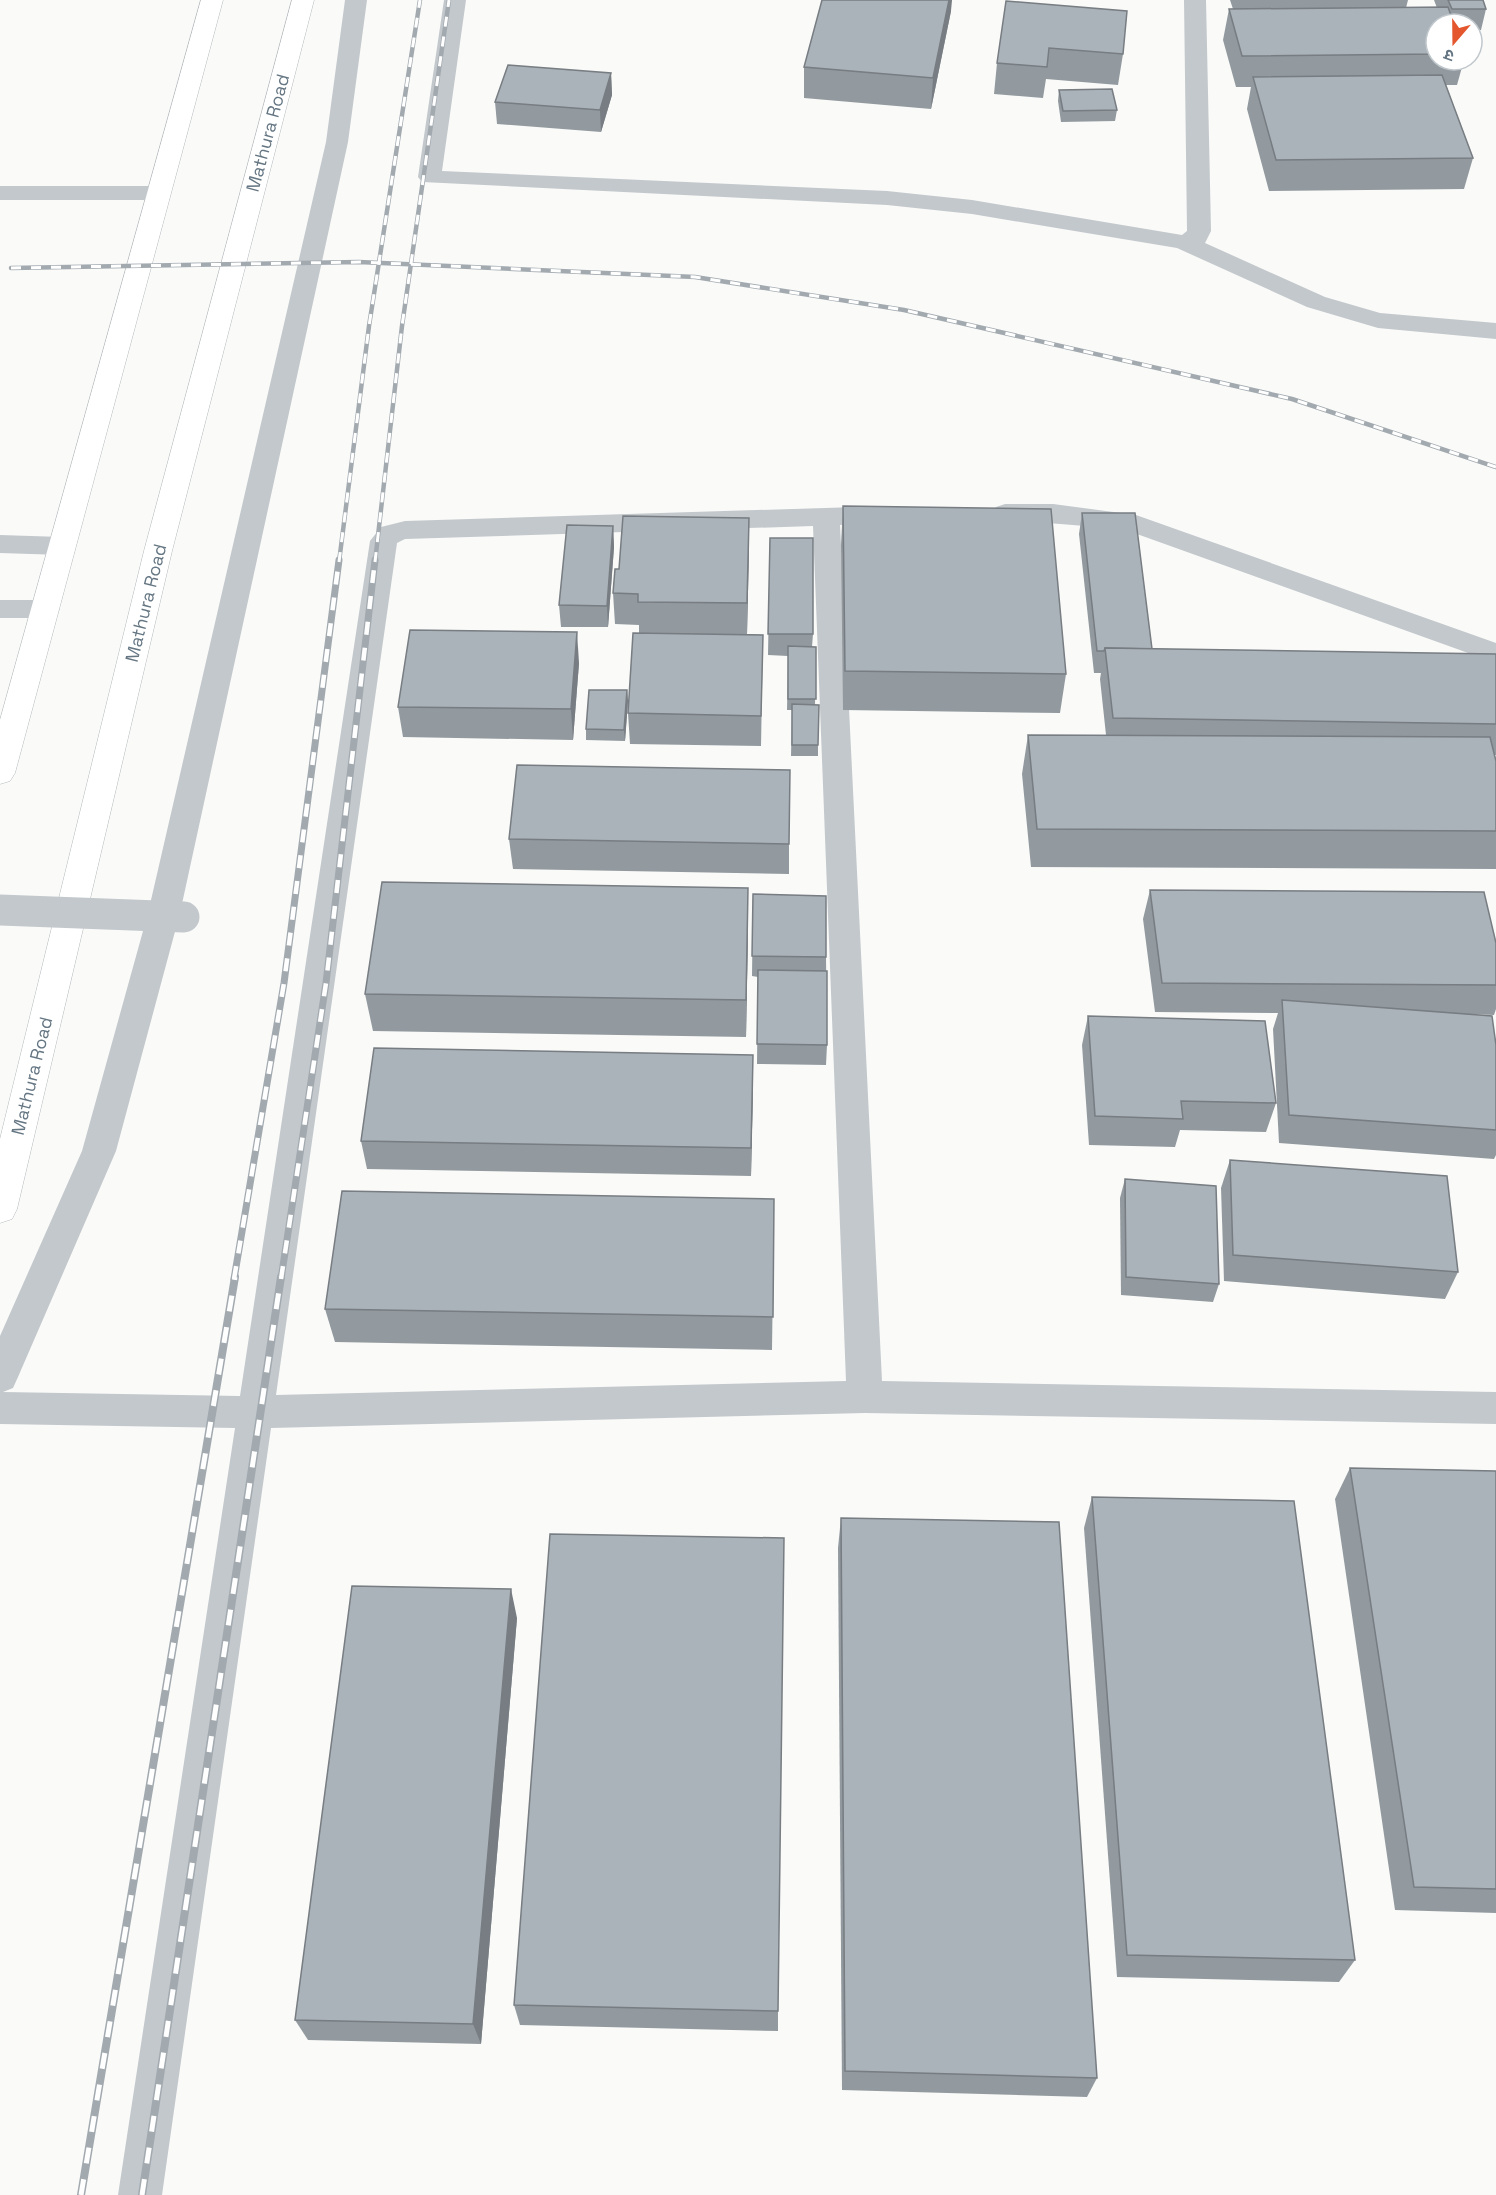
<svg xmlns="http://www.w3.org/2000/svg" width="1496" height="2195" viewBox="0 0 1496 2195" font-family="'Space Grotesk','Noto Sans Devanagari',sans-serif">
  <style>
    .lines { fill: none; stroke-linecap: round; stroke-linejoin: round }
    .highway-casing { stroke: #b4b9bd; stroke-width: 1 }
    .minor { fill: #c3c8cc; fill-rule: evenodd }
    .highway { fill: #fff; fill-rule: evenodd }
    .rail-far2-casing { stroke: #a2aab0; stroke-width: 4.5 }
    .rail-far1-casing { stroke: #a2aab0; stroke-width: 7 }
    .rail-casing { stroke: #a2aab0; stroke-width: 8 }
    .rail-far2 { stroke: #fff; stroke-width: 3; stroke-dasharray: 10; stroke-linecap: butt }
    .rail-far1 { stroke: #fff; stroke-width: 4.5; stroke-dasharray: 13; stroke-linecap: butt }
    .rail { stroke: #fff; stroke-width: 5; stroke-dasharray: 16; stroke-linecap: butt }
    .minor-bridge { stroke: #c3c8cc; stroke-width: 31 }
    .wall { fill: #929a9f }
    .shaded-wall { fill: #777d82 }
    .building { fill: #aab3b9; stroke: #777d82; stroke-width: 1.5 }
    .labels { text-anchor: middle; stroke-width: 6; stroke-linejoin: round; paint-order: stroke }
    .street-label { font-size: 18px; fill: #657683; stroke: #fff }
  </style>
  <rect width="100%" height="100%" fill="#fafaf8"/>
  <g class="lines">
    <defs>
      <g id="highway">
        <polygon points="201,0 223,0 15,773 10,781 0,784 0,720"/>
        <polygon points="292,0 314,0 172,551 17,1209 12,1219 0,1223 0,1139 144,551"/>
      </g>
    </defs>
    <use href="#highway" class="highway-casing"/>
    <g class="minor">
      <path d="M345 0H367L348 142 180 913 116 1151 18 1377 13 1388 3 1392 240 1396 370 541 381 527 405 521 888 506 897 509 901 515 897 521 840 525 882 1381 1496 1392V1424L865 1413 271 1428 162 2195H118L235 1428 0 1424V1336L82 1151 148 913 326 142ZM813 526 846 1381 276 1395 397 543 405 539Z"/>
      <polygon points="444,0 466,0 442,171 887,191 972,200 1182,235 1187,231 1184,0 1206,0 1211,231 1205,243 1325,297 1380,313 1496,323 1496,339 1378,328 1307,307 1177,248 972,214 887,205 422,182 418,177"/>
      <polygon points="0,186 159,186 167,188 171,193 167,198 159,200 0,200"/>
      <polygon points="1005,504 1053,504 1136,515 1496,643 1496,663 1123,529 996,519 992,513 996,507"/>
      <polygon points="0,535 62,537 72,540 76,546 72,552 62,555 0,553"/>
      <polygon points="0,600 46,600 56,602 60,609 56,616 46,618 0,618"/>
    </g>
    <use href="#highway" class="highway"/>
    <defs>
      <g id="rail-far2">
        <polyline points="11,268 359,262 695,277 904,310 1292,399 1496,467"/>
        <polyline points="339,562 369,326 420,0"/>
        <polyline points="375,562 402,326 449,0"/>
      </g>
      <g id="rail-far1">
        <polyline points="234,1279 284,983 339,560"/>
        <polyline points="281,1279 326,983 375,560"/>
      </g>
      <g id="rail">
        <polyline points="81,2195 235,1277"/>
        <polyline points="142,2195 281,1277"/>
      </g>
    </defs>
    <use href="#rail-far2" class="rail-far2-casing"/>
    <use href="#rail-far1" class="rail-far1-casing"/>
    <use href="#rail" class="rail-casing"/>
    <use href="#rail-far2" class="rail-far2"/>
    <use href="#rail-far1" class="rail-far1"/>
    <use href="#rail" class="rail"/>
    <polyline class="minor-bridge" points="0,910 184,917"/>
  </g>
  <g class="wall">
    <polygon points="1230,0 1408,0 1406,8 1437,8 1434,0 1483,0 1486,9 1481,30 1472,31 1472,24 1436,24 1436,60 1464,60 1457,85 1446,85 1473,158 1464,189 1269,191 1247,109 1251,87 1236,87 1223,40 1229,9 1233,9"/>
    <polygon points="1006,1 1123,54 1118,85 1046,79 1043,98 994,94 997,63"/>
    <polygon points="951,11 931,109 804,98 804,67"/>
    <polygon points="611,73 612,95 601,132 497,124 495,102"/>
    <polygon points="1059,90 1117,110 1115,121 1061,122 1058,101"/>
    <polygon points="843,506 1066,674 1060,713 843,710 841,545"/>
    <polygon points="1082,513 1152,649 1496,654 1496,755 1495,755 1496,761 1496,869 1031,867 1022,774 1028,735 1106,735 1100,679 1101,673 1094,673 1079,534"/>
    <polygon points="749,518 747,634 763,635 761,746 630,744 628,713 639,633 639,625 615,624 613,593 619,569"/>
    <polygon points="613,526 614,547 608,627 561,627 559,605"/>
    <polygon points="770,538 813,634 812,647 816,647 815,705 818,745 818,756 791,756 792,710 787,710 788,656 768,655"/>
    <polygon points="579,663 573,740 403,737 398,707"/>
    <polygon points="627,690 628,701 625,741 586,740 586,729"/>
    <polygon points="509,839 789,844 789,874 513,869"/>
    <polygon points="1150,890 1496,943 1496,1009 1494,1015 1470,1014 1496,1045 1496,1155 1494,1159 1279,1143 1273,1029 1278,1013 1155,1012 1143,919"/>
    <polygon points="753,894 826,957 827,1045 826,1065 757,1064 758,977 752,976"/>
    <polygon points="748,926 746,1037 373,1031 365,994"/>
    <polygon points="1088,1016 1276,1103 1266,1132 1180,1130 1175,1147 1089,1145 1082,1045"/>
    <polygon points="753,1083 751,1176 367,1169 361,1141"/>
    <polygon points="1230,1160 1458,1272 1445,1299 1224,1281 1221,1188"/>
    <polygon points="1125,1179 1219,1284 1213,1302 1121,1295 1120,1198"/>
    <polygon points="774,1199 772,1350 335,1342 325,1309"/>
    <polygon points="1350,1468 1496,1471 1496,1913 1395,1910 1335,1499"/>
    <polygon points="1092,1497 1355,1960 1339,1982 1117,1977 1084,1528"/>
    <polygon points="841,1518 1097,2078 1087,2097 842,2090 838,1548"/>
    <polygon points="517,1618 481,2044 308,2040 295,2020"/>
    <polygon points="514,2005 778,2011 778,2031 520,2025"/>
  </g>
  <g class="shaded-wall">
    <polygon points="949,0 952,0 951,11 931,109 933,78"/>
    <polygon points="611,73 612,95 601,132 600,110"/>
    <polygon points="749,518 749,550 747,634 747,603"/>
    <polygon points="613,526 614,547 608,627 607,606"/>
    <polygon points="577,632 579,663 573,740 571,709"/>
    <polygon points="627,690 628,701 625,741 624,730"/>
    <polygon points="748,888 748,926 746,1037 746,1000"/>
    <polygon points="753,1055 753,1083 751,1176 751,1148"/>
    <polygon points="511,1589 517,1618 481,2044 473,2024"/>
  </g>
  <g class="building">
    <polygon points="822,0 949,0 933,78 804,67"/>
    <polygon points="1448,0 1483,0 1486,9 1452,9"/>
    <polygon points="1006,1 1127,11 1123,54 1049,48 1047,67 997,63"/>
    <polygon points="1448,7 1454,24 1436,24 1436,54 1242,56 1229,9"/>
    <polygon points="508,65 611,73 600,110 495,102"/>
    <polygon points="1442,75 1473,158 1276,160 1253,77"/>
    <polygon points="1112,89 1117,110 1063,111 1059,90"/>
    <polygon points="843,506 1051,509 1066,674 845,671"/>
    <polygon points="1082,513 1135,513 1152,649 1105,648 1104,651 1097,651"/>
    <polygon points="623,516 749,518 747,603 638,602 638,594 613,593 615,569 619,569"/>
    <polygon points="567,525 613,526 607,606 559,605"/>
    <polygon points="770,538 813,538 813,634 768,634"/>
    <polygon points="410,630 577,632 571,709 398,707"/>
    <polygon points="633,633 763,635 761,716 628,713"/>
    <polygon points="788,646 816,647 816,699 788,699"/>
    <polygon points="1105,648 1496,654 1496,724 1113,718"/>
    <polygon points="589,690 627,690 624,730 586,729"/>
    <polygon points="792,704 819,705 818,745 792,745"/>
    <polygon points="1028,735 1490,737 1496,761 1496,831 1037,829"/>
    <polygon points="517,765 790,770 789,844 509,839"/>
    <polygon points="382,882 748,888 746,1000 365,994"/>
    <polygon points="1150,890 1484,892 1496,943 1496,985 1162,983"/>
    <polygon points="753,894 826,896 826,957 752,956"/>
    <polygon points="758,970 827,971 827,1045 757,1044"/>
    <polygon points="1282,1000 1492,1016 1496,1045 1496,1130 1289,1115"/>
    <polygon points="1088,1016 1265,1021 1276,1103 1181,1101 1183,1119 1095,1116"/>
    <polygon points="374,1048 753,1055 751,1148 361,1141"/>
    <polygon points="1230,1160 1447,1176 1458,1272 1233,1255"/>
    <polygon points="1125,1179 1216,1186 1219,1284 1126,1277"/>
    <polygon points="342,1191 774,1199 773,1317 325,1309"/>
    <polygon points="1350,1468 1496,1471 1496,1889 1414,1887"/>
    <polygon points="1092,1497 1294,1501 1355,1960 1127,1955"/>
    <polygon points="841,1518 1059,1522 1097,2078 845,2071"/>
    <polygon points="550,1534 784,1538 778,2011 514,2005"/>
    <polygon points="352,1586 511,1589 473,2024 295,2020"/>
  </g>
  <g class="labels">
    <g class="street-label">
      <text transform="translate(268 133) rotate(-75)" y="6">Mathura Road</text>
      <text transform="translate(146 603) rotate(-76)" y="6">Mathura Road</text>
      <text transform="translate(32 1076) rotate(-76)" y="6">Mathura Road</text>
    </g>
  </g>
  <g transform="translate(1454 42) rotate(200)"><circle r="28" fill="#ffffff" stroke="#c1c8cd" stroke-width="1.5"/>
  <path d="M0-4.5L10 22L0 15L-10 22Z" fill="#e4572e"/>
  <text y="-9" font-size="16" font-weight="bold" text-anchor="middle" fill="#657683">उ</text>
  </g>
</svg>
